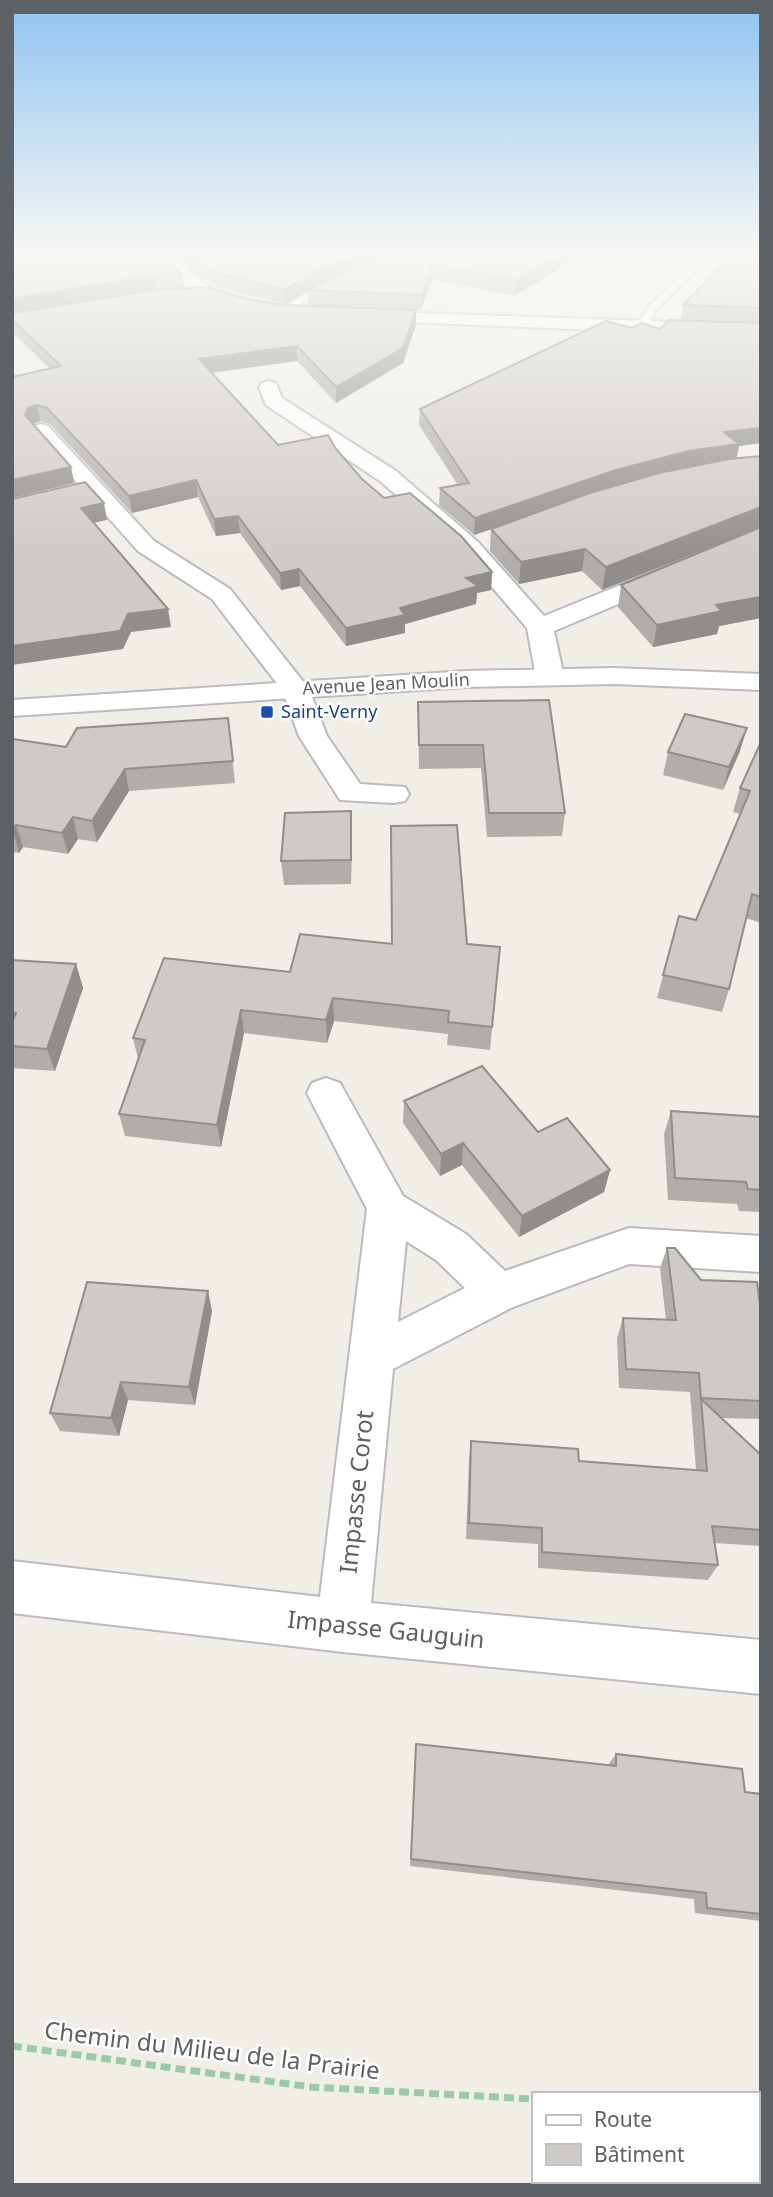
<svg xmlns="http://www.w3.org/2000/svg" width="773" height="2197" viewBox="0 0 773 2197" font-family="'Noto Sans',sans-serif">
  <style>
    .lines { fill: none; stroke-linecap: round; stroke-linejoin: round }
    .service-casing { stroke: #b8bcc0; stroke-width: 3 }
    .minor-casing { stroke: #b8bcc0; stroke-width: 4 }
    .secondary-casing { stroke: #b9bdc2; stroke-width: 4 }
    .path { stroke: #99cba6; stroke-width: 7; stroke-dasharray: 10 5; stroke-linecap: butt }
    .service { fill: #fff; fill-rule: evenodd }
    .minor { fill: #fff; fill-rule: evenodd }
    .secondary { fill: #fff; fill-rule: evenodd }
    .wall { fill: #b1aea9 }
    .shaded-wall { fill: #908d8a }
    .building { fill: #cecac5; stroke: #908d8a; stroke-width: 2 }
    .transit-dot { fill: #1a4fb4; stroke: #fff; stroke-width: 2.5 }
    .labels { text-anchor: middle; stroke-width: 5; stroke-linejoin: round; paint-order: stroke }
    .far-street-label { font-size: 18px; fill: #5d6267; stroke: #fff }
    .far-transit-label { font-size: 18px; fill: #164399; stroke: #fff; text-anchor: start }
    .near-street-label { font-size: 24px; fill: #5d6267; stroke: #fff }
  </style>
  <rect width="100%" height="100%" fill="#f0eee6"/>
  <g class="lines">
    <defs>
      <g id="service">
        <polygon points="699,258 707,260 656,310 646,327 638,327 637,325 649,306"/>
        <polygon points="329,284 337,286 303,302 288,314 280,312 297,298"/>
      </g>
      <g id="minor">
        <path d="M154 255H171L205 284 250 302 253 306 244 311C209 303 175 285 154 255Z"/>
        <polygon points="364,311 761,325 761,337 358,320 355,316"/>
        <polygon points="269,381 276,383 282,398 396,471 478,542 544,616 761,528 761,544 554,631 564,677 560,683 550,685 540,683 536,677 527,628 462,552 380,481 266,405 259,387 262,383"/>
        <polygon points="41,424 48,426 154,541 230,589 309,689 327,736 360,784 405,787 409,794 405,801 394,803 340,800 299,736 282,690 212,599 138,551 34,434 31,430 34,426"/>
        <path d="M326 1078 340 1083 403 1196 466 1234 505 1271 629 1228 761 1236V1272L629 1264 513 1307 393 1369 371 1603 761 1640V1694L343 1652 12 1613V1561L320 1597 367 1209 307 1093 312 1083ZM406 1241 436 1260 465 1288 398 1322Z"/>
      </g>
      <polygon id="secondary" points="614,668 761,674 761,690 614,684 467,687 12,716 12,700 467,671"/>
    </defs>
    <use href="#service" class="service-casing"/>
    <use href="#minor" class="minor-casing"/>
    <use href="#secondary" class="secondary-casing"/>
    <g class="path">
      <polyline points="12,2046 311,2087 533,2099"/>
      <polyline points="757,2111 761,2111"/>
    </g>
    <use href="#service" class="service"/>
    <use href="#minor" class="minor"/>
    <use href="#secondary" class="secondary"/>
  </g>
  <g class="wall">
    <polygon points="12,255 165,260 182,273 184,288 416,325 403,363 336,403 297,361 212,373 278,445 336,449 362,479 384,498 492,572 491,590 477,593 476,604 405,624 405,633 346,646 300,586 281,590 240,533 216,536 198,497 132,513 50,424 40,421 33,424 71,467 74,483 12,498 12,377 50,369 12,332"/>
    <polygon points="175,255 570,255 570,262 514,296 432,279 421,310 308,305 308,291 285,304 224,289 197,274"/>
    <polygon points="728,255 761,255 761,322 681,319 683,305 727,260"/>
    <polygon points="761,323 761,443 739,446 736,458 602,590 582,571 519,584 490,551 491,529 523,518 474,535 439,505 440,488 458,485 419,425 420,409 632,328 660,329"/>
    <polygon points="761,527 761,618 719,626 717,634 653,647 618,607 621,585"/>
    <polygon points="549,700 565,813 562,836 487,837 481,768 419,769 418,702"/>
    <polygon points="228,718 235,783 129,791 97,842 78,839 68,854 23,847 19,853 15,852 12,856 12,739 66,747"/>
    <polygon points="761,742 761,923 746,918 729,989 722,1012 657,998 679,916 696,920 740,814 733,812 740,788"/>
    <polygon points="740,751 723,790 663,775 668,752"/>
    <polygon points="351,811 351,884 284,885 281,861"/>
    <polygon points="467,944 500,947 490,1050 447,1045 448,1034 334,1021 327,1043 244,1033 221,1147 125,1136 119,1114 138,1059 133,1038 290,972"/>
    <polygon points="12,960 76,964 83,988 55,1071 12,1068"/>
    <polygon points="404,1101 538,1132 610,1170 604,1192 519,1237 462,1165 440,1176 403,1123"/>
    <polygon points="671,1111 761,1117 761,1212 739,1211 737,1204 668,1200 664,1134"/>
    <polygon points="667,1248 701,1280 761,1312 761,1419 721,1418 761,1455 761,1546 715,1543 718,1565 708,1580 538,1568 538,1544 466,1539 469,1459 471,1441 579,1461 696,1470 690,1392 619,1388 617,1338 623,1318 666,1320 660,1268"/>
    <polygon points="212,1311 195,1405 128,1400 119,1436 60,1431 50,1413"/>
    <polygon points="415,1754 608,1765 616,1754 745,1792 761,1794 761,1921 695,1913 694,1899 410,1866"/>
  </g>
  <g class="shaded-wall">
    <polygon points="358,255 396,255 325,282 285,304 284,290 325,267"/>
    <polygon points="557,255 570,255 570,262 514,296 515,281"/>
    <polygon points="432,265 432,279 421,310 422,295"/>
    <polygon points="154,275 156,289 12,314 12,299"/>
    <polygon points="416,310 416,325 403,363 336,403 336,387"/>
    <polygon points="297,346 297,361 200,374 199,359"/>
    <polygon points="37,405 40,421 32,424 25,415 28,408"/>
    <polygon points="761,428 761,443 739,446 736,460 614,486 474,535 475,518 616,470 689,451 724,432"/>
    <polygon points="71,467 74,483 12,498 12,480"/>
    <polygon points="196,480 198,497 132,513 129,496"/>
    <polygon points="104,503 107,520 84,525 81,508"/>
    <polygon points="761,507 761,527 602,590 606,567"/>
    <polygon points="238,516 240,533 216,536 214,519"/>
    <polygon points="585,549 582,571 519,584 521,562"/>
    <polygon points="299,569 300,586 281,590 280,573"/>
    <polygon points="492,572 491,590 477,593 476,604 405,624 405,633 346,646 346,628 400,608 466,578"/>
    <polygon points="761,597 761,618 719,626 717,634 653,647 657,625 716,605"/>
    <polygon points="168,609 171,627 131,632 123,649 12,665 12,646 128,614"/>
    <polygon points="747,728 740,751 723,790 729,767"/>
    <polygon points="125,769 129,791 97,842 92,821"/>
    <polygon points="351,811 352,835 351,884"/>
    <polygon points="73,817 78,839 68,854 62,833"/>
    <polygon points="16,825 23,847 19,853 13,831"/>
    <polygon points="76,964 83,988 55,1071 47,1049"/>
    <polygon points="333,998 334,1021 327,1043 326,1020"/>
    <polygon points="241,1010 244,1033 221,1147 217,1125"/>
    <polygon points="463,1143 462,1165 440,1176 441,1154"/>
    <polygon points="610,1170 604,1192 519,1237 522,1216"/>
    <polygon points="208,1291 212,1311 195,1405 189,1387"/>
    <polygon points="121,1382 128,1400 119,1436 111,1418"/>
  </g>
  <g class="building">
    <polygon points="12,255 161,255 165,260 182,273 154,275 12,299"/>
    <polygon points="190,255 358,255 325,267 284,290 222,274 196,260"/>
    <polygon points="386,255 559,255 515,281 432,265 422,295 308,290 334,276"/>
    <polygon points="732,255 761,255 761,308 683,305"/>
    <polygon points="206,287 247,299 284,305 416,310 403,348 336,387 297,346 199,359 278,445 328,435 336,449 362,479 384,498 410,493 461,536 492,572 466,578 478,586 400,608 405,615 346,628 299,569 280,573 238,516 214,519 196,480 129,496 47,408 37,405 28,408 25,415 71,467 12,480 12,377 61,366 12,320 12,313 154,290"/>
    <polygon points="669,320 761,323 761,428 724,432 739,444 689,451 616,470 475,518 440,488 469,483 420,409 606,321 632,328 642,323 660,329"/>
    <polygon points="761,456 761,507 606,567 585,549 521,562 491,529 590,493 659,473 729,459"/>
    <polygon points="85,482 104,503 81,508 168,609 128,614 120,631 12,646 12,499"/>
    <polygon points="761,527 761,597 716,605 722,611 657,625 621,585"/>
    <polygon points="549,700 565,813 489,813 483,745 419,745 418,702"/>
    <polygon points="685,714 747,728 729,767 668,752"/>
    <polygon points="228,718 233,761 125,769 92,821 73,817 62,833 16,825 12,831 12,739 66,747 77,728"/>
    <polygon points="761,742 761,897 752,894 729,989 663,975 679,916 696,920 750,791 740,788"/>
    <polygon points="351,811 351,860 281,861 285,813"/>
    <polygon points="457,825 467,944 500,947 492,1027 448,1022 449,1011 333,998 326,1020 241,1010 217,1125 119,1114 145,1040 133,1038 164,958 290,972 300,934 392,944 391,826"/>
    <polygon points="12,960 76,964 47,1049 12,1046 12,1022 16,1013 12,1012"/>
    <polygon points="482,1066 538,1132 567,1118 610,1170 522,1216 463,1143 441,1154 404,1101"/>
    <polygon points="671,1111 761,1117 761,1190 748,1189 746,1182 675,1178"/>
    <polygon points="667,1248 675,1248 701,1280 757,1282 761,1312 761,1401 701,1398 699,1373 626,1369 623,1318 676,1320"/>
    <polygon points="87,1282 208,1291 189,1387 121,1382 111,1418 50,1413"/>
    <polygon points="701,1399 761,1455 761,1530 712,1526 718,1565 542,1552 542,1528 469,1523 471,1441 578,1449 579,1461 707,1471"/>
    <polygon points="416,1744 616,1766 616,1754 742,1769 745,1792 761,1794 761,1914 707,1908 706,1893 411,1859"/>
  </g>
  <linearGradient id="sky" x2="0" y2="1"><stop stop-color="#8ec4f1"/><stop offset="0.45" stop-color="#f8f7f4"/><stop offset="1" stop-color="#f8f7f4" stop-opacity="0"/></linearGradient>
  <rect width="773" height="562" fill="url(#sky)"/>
  <rect class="transit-dot" x="260" y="705" width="14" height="14" rx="3.5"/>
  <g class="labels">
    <g class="far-street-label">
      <text transform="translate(386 684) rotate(-3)" y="6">Avenue Jean Moulin</text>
    </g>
    <g class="far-transit-label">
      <text x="281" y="718">Saint-Verny</text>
    </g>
    <g class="near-street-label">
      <text transform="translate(357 1492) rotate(-84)" y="8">Impasse Corot</text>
      <text transform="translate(386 1630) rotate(6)" y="8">Impasse Gauguin</text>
      <text transform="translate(212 2051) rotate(7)" y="8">Chemin du Milieu de la Prairie</text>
    </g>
  </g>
  <rect width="773" height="2197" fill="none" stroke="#5d6267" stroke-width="28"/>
  <rect x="532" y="2092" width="228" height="91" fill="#ffffff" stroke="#bec0c2" stroke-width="2"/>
  <rect x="546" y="2115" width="35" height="10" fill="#ffffff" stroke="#bec0c2" stroke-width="2"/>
  <text x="594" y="2127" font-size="21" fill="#5d6267">Route</text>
  <rect x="546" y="2144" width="35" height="21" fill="#cecac5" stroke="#bec0c2" stroke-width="2"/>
  <text x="594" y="2162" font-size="21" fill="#5d6267">Bâtiment</text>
</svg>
